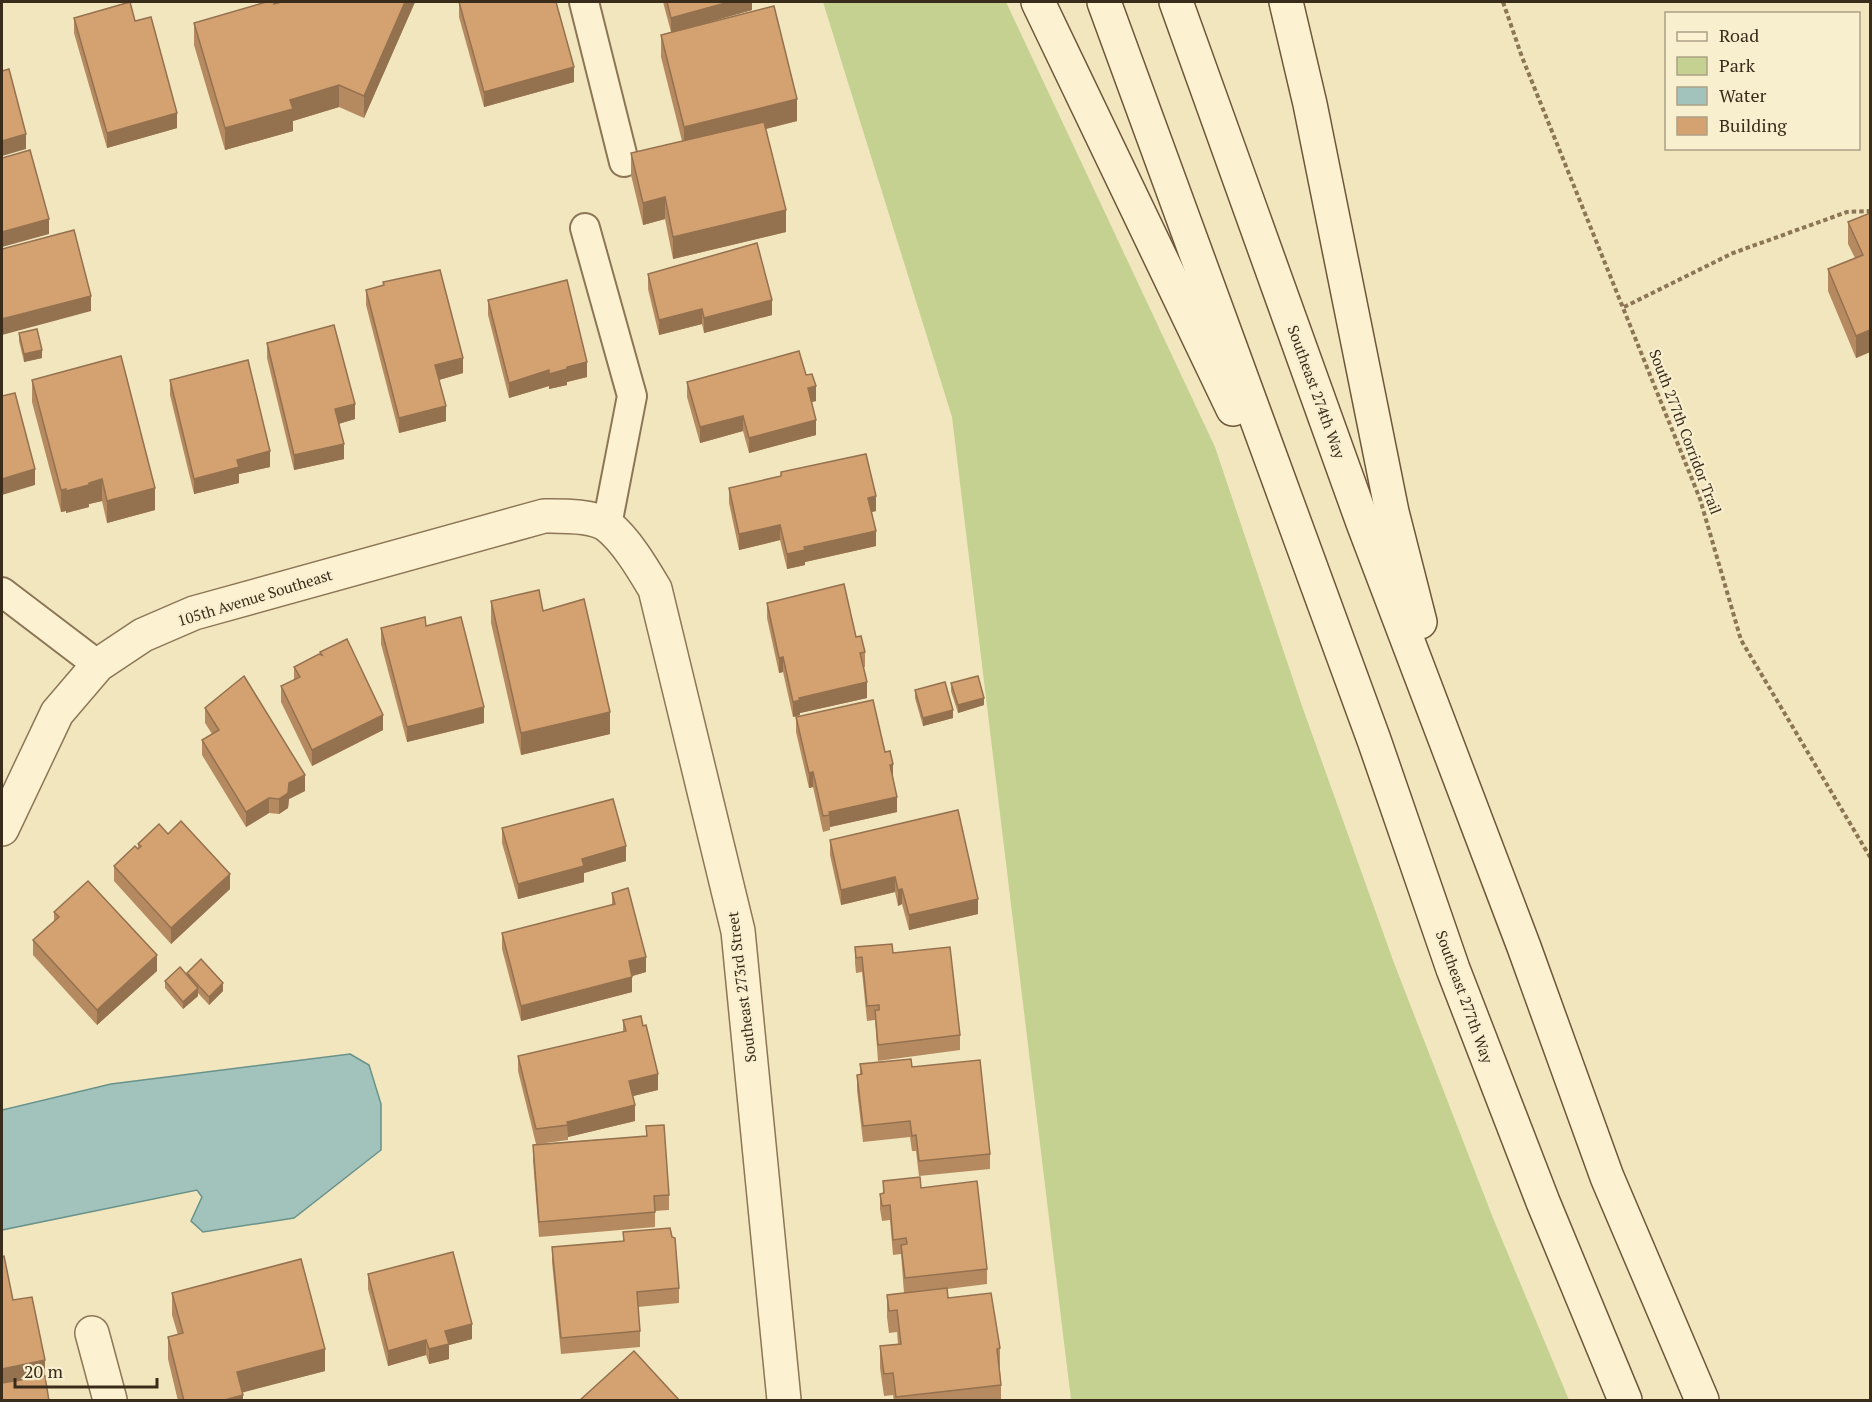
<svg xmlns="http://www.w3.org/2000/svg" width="1872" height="1402" viewBox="0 0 1872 1402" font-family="'PT Serif',serif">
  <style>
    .green { fill: #c5d191 }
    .water { fill: #a2c3bc; stroke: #68928a; stroke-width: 1.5 }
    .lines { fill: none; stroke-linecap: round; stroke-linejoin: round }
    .lane-casing { stroke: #8c7655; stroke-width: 32 }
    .street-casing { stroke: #8c7655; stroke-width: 36 }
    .secondary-casing { stroke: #6e5739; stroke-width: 36 }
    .path { stroke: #8c7655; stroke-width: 4; stroke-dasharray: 4.5 3; stroke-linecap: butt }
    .lane { stroke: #fcf2d2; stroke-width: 28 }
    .street { stroke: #fcf2d2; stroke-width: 33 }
    .secondary { stroke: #fcf2d2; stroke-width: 33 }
    .wall { fill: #b68a61 }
    .shaded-wall { fill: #94714f }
    .building { fill: #d4a171; stroke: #94714f; stroke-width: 1.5 }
    .labels { text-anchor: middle; stroke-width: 4.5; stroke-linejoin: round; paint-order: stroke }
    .street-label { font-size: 15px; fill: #3a2c1b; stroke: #f8efcf }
  </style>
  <rect width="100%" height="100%" fill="#f2e6be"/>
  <polygon class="green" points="823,2 1006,2 1215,447 1302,706 1394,963 1493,1218 1569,1400 1071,1400 952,417"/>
  <polygon class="water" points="350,1054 369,1065 381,1104 381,1150 294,1218 203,1232 191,1221 202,1197 197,1190 2,1230 2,1110 111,1084"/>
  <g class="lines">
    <defs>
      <g id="lane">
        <polyline points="584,2 624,162"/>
        <polyline points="585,228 632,396 607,525"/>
        <polyline points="2,592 98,665"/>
      </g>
      <g id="street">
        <path d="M2 829 57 713 98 665 143 635 194 613 544 516C561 516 594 515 608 526 626 540 643 569 655 589L738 931 784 1400"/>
        <polyline points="92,1333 110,1400"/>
      </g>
      <g id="secondary">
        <polyline points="1038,2 1233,409"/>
        <polyline points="1104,2 1374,740 1453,969 1543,1202 1625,1400"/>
        <polyline points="1176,2 1363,523 1524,947 1607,1177 1702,1400"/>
        <polyline points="1286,2 1310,104 1392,512 1420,622"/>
      </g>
    </defs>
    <use href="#lane" class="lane-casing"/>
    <use href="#street" class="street-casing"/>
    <use href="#secondary" class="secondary-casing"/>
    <g class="path">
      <polyline points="1503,2 1522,57 1700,499 1741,640 1870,857"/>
      <polyline points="1624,307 1733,253 1847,212 1870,211"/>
    </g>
    <use href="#lane" class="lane"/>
    <use href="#street" class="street"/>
    <use href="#secondary" class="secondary"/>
  </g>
  <g class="wall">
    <polygon points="415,2 364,118 339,107 293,121 293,131 225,150 194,45 194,23"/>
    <polygon points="459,2 574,82 484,107 459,17"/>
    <polygon points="663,2 752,2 752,10 705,23 797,121 766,129 786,232 673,259 665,219 643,225 631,175 631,153 682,141 661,57 661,35 671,32"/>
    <polygon points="74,18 135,21 177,128 107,148 74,33"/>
    <polygon points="1870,213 1870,352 1856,358 1828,291 1828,269 1855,258 1848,244 1848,222"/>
    <polygon points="648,274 772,315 704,333 702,324 659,335 648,289"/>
    <polygon points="383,282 463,373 439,380 446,421 399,433 366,305 366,290 383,285"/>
    <polygon points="488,300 587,377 567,382 567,385 549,389 549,386 509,398 488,315"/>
    <polygon points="19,333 42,358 24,362 19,341"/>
    <polygon points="267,343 355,419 338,424 344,459 294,470 267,358"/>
    <polygon points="806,375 816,401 812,402 816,435 749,453 743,431 700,443 687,397 687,382"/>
    <polygon points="32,380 155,510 107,523 102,501 89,504 89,507 66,513 66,511 61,512 32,402"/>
    <polygon points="170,380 270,467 239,474 239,483 194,494 170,395"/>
    <polygon points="729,488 876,511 872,512 876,546 805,562 805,565 787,569 780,540 739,550 729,503"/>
    <polygon points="491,601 543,611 610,734 521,755 491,623"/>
    <polygon points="767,603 856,637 865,652 865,667 863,667 867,698 800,713 800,715 793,717 783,672 779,673 767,618"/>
    <polygon points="426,626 484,723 407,742 381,644 381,628"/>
    <polygon points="320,652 383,730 312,766 281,702 281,686 294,680 294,667 320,655"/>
    <polygon points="951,683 984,705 958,713 951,691"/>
    <polygon points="915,690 953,718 923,726 915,698"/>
    <polygon points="205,708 305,791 289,799 288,808 279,814 269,813 246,827 202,755 202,740 212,734 205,723"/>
    <polygon points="796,717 885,752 893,778 897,812 830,827 830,830 823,832 813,787 809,788 796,732"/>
    <polygon points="502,828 626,861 584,873 584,882 518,899 502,843"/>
    <polygon points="168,834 230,889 171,944 114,881 114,866 138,848 138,844"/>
    <polygon points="830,840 978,914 909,930 902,904 898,906 895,892 841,905 830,855"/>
    <polygon points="612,893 646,972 632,976 632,992 521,1021 502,949 502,933 612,905"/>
    <polygon points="54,912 157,971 97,1025 33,955 33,940 54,921"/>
    <polygon points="855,947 893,953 960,1035 960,1050 878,1061 875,1020 867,1021 862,972 856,973 855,963"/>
    <polygon points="187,973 223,991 209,1005 198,993 198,996 183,1009 165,988 165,981 187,975"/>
    <polygon points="623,1020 658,1090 633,1096 635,1121 568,1137 568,1140 538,1144 646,1136 646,1126 669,1195 669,1210 655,1211 655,1227 539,1237 533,1160 533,1145 536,1144 518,1071 518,1056 623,1032"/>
    <polygon points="860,1064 912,1067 990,1154 990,1169 919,1176 916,1151 912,1151 910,1137 863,1142 857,1090 857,1075 860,1074"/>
    <polygon points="883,1181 921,1188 987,1269 987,1284 947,1289 948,1298 1000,1348 1000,1370 1001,1385 1001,1401 894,1401 893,1395 884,1396 880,1368 880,1346 898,1344 897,1332 889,1333 887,1317 887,1295 904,1293 901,1254 893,1255 890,1220 882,1221 880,1209 880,1194 883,1193"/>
    <polygon points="623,1232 679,1288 679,1303 638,1307 640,1331 640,1347 561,1354 552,1262 552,1247 623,1241"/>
    <polygon points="368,1274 472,1339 449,1345 449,1359 429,1364 426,1355 388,1366 368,1289"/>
    <polygon points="172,1293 325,1371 242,1392 243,1401 178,1401 168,1359 168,1337 178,1335 172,1315"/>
  </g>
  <g class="shaded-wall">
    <polygon points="405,2 415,2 364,118 364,96"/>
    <polygon points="729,2 752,2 752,10 671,33 671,18"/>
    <polygon points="574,67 574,82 484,107 484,92"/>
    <polygon points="339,85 339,107 293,121 293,131 225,150 225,128 290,100"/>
    <polygon points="797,99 797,121 684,149 684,127"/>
    <polygon points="177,113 177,128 107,148 107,133"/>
    <polygon points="26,134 26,149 2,156 2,141"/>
    <polygon points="665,197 665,219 643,225 643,203"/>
    <polygon points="786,210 786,232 673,259 673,237"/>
    <polygon points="49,219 49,234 2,247 2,232"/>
    <polygon points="91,296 91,311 2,335 2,319"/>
    <polygon points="772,300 772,315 704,333 704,318"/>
    <polygon points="702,309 702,324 659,335 659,320"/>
    <polygon points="1870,330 1870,352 1856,358 1856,336"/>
    <polygon points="42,350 42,358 24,362 24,354"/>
    <polygon points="463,358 463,373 435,381 435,365"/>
    <polygon points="587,362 587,377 567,382 567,367"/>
    <polygon points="567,369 567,385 549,389 549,374"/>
    <polygon points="549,370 549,386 509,398 509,383"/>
    <polygon points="816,386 816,401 808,403 808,388"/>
    <polygon points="355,404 355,419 335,425 335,409"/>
    <polygon points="446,406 446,421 399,433 399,418"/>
    <polygon points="743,416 743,431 700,443 700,427"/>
    <polygon points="816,420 816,435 749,453 749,438"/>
    <polygon points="344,444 344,459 294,470 294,455"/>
    <polygon points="270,451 270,467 239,474 239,483 194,494 194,479 237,460"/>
    <polygon points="35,469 35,485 2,495 2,479"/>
    <polygon points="102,479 102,501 89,504 89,507 66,513 66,491"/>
    <polygon points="155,488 155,510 107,523 107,501"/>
    <polygon points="66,489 66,511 61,512 61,490"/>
    <polygon points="876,496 876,511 868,513 868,498"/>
    <polygon points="780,525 780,540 739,550 739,534"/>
    <polygon points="876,531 876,546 805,562 805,565 787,569 787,554 804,547"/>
    <polygon points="783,657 783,672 779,673 779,658"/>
    <polygon points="867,682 867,698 800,713 800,715 793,717 793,702 799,698"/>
    <polygon points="984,698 984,705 958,713 958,705"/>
    <polygon points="484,707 484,723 407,742 407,727"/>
    <polygon points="953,710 953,718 923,726 923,718"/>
    <polygon points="610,712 610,734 521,755 521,733"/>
    <polygon points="383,715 383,730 312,766 312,750"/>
    <polygon points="893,764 893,779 890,765"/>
    <polygon points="813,772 813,787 809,788 809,773"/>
    <polygon points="305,775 305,791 289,799 288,808 279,814 279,799 289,783"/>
    <polygon points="897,797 897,812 830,827 829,812"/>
    <polygon points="269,798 269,813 246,827 246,812"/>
    <polygon points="626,846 626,861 584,873 584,882 518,899 518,884 582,859"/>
    <polygon points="230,874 230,889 171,944 171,928"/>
    <polygon points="895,877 895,892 841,905 841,890"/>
    <polygon points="902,889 902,904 898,906 898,890"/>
    <polygon points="978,899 978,914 909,930 909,915"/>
    <polygon points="157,955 157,971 97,1025 97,1010"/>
    <polygon points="646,957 646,972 629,977 629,961"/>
    <polygon points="632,977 632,992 521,1021 521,1006"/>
    <polygon points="223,983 223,991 209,1005 209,997"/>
    <polygon points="198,988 198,996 183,1009 183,1002"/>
    <polygon points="658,1074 658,1090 629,1097 629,1081"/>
    <polygon points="635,1105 635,1121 568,1137 567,1122"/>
    <polygon points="472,1324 472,1339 449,1345 449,1359 429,1364 429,1349 445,1331"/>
    <polygon points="426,1340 426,1355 388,1366 388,1351"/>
    <polygon points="325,1349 325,1371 237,1394 237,1372"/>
    <polygon points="45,1360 45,1382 2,1391 2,1369"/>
    <polygon points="243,1395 243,1401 221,1401"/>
  </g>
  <g class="building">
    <polygon points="130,2 135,21 151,17 177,113 107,133 74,18"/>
    <polygon points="266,2 274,2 274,4 281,2 405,2 364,96 339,85 290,100 293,109 225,128 194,23"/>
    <polygon points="459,2 556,2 574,67 484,92"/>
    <polygon points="667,2 729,2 671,18"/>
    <polygon points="774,6 797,99 684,127 661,35"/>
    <polygon points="9,69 26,134 2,141 2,71"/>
    <polygon points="764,122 786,210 673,237 665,197 643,203 631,153"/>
    <polygon points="30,150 49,219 2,232 2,158"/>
    <polygon points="1870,213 1870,330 1856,336 1828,269 1863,255 1848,222"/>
    <polygon points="74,230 91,296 2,319 2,249"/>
    <polygon points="757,243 772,300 704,318 702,309 659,320 648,274"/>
    <polygon points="440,270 463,358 435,365 446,406 399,418 366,290 384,285 383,282"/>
    <polygon points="567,280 587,362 567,367 567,369 549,374 549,370 509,383 488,300"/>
    <polygon points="334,325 355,404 335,409 344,444 294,455 267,343"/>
    <polygon points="37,329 42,350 24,354 19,333"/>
    <polygon points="799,351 806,375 812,374 816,386 808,388 816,420 749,438 743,416 700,427 687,382"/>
    <polygon points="121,356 155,488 107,501 102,479 89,483 89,485 66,491 66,489 61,490 32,380"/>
    <polygon points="248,360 270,451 237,460 239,467 194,479 170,380"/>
    <polygon points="15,393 35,469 2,479 2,396"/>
    <polygon points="866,454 876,496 868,498 876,531 804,547 805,550 787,554 780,525 739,534 729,488 781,476 781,472"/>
    <polygon points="844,584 856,637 861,636 865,652 860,653 867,682 799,698 800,700 793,702 783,657 779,658 767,603"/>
    <polygon points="539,590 543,611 584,599 610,712 521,733 491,601"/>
    <polygon points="425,617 426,626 461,617 484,707 407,727 381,628"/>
    <polygon points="347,639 383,715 312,750 281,686 300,677 294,667 319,654 322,655 320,652"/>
    <polygon points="244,676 305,775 289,783 288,793 279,799 269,798 246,812 202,740 219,730 205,708"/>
    <polygon points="978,676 984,698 958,705 951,683"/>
    <polygon points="945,682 953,710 923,718 915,690"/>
    <polygon points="873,700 885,752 890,751 893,764 890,765 897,797 829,812 830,815 823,816 813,772 809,773 796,717"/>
    <polygon points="613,799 626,846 582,859 584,866 518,884 502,828"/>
    <polygon points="958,810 978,899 909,915 902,889 898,890 895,877 841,890 830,840"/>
    <polygon points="181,821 230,874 171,928 114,866 135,846 138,849 141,846 138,844 159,824 168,834"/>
    <polygon points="88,881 157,955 97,1010 33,940 59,917 54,912"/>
    <polygon points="628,888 646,957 629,961 632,977 521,1006 502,933 615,904 612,893"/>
    <polygon points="892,944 893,953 950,947 960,1035 878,1045 875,1010 879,1010 879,1005 867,1006 862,957 856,958 855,947"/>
    <polygon points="201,959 223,983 209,997 187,973"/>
    <polygon points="180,967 198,988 183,1002 165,981"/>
    <polygon points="641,1016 643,1026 646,1025 658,1074 629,1081 635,1105 567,1122 568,1125 536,1129 518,1056 626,1031 623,1020"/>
    <polygon points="911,1059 912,1067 980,1060 990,1154 919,1161 916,1135 912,1136 910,1121 863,1126 857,1075 862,1074 860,1064"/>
    <polygon points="664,1125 669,1195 654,1196 655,1212 539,1222 533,1145 647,1136 646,1126"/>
    <polygon points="920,1177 921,1188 977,1181 987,1269 905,1278 901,1245 907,1244 906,1238 893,1240 890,1205 882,1206 880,1194 884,1193 883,1181"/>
    <polygon points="670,1228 672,1237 675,1238 679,1288 637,1292 640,1331 561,1338 552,1247 624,1241 623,1232"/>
    <polygon points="453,1252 472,1324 445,1331 449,1344 429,1349 426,1340 388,1351 368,1274"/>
    <polygon points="4,1256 13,1300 32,1297 45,1360 2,1369 2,1257"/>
    <polygon points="301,1259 325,1349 237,1372 243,1395 221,1401 184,1401 168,1337 183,1333 172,1293"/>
    <polygon points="947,1288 948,1298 991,1293 1000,1348 997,1349 1001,1385 896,1397 893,1373 884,1374 880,1346 901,1344 897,1310 889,1311 887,1295"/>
    <polygon points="634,1351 680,1401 579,1401"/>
    <polygon points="45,1376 49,1401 2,1401 2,1383"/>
  </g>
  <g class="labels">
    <g class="street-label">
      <text transform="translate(1316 392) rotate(70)" y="5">Southeast 274th Way</text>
      <text transform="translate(1685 432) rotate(69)" y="5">South 277th Corridor Trail</text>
      <text transform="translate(255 598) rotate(-17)" y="5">105th Avenue Southeast</text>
      <text transform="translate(742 987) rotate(-97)" y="5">Southeast 273rd Street</text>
      <text transform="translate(1464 997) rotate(70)" y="5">Southeast 277th Way</text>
    </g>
  </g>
  <rect width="1872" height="1402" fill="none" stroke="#3a2c1b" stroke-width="6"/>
  <rect x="1665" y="12" width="195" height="138" fill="#f8efcf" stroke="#aca187" stroke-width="1.5"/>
  <rect x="1677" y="32" width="30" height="9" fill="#fcf2d2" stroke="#aca187" stroke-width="1.5"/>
  <text x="1719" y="42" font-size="18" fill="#3a2c1b">Road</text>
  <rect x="1677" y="57" width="30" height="18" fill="#c5d191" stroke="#aca187" stroke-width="1.5"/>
  <text x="1719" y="72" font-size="18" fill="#3a2c1b">Park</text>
  <rect x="1677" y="87" width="30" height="18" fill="#a2c3bc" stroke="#aca187" stroke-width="1.5"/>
  <text x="1719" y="102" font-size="18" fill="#3a2c1b">Water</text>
  <rect x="1677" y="117" width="30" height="18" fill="#d4a171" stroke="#aca187" stroke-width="1.5"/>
  <text x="1719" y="132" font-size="18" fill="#3a2c1b">Building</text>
  <path d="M15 1378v9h142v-9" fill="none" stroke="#3a2c1b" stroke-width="3"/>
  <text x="24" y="1378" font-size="18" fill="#3a2c1b" stroke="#f8efcf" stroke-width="4.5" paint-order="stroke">20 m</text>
</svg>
